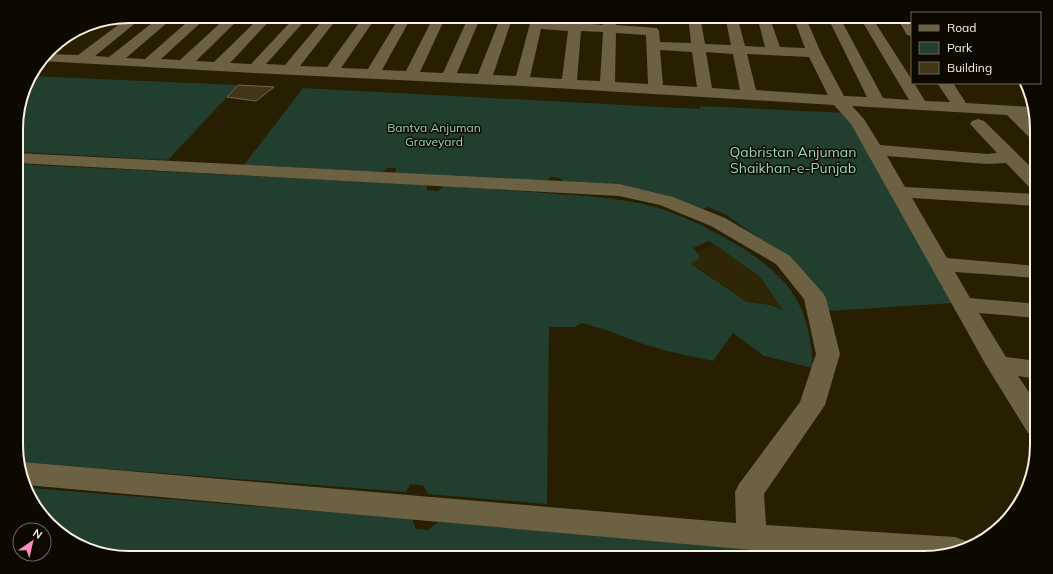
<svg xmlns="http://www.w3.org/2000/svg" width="1053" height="574" viewBox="0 0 1053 574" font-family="Mulish,sans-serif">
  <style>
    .green { fill: #213e2e; fill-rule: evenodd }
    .sand { fill: #2e2605 }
    .building { fill: #413618; stroke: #74684a }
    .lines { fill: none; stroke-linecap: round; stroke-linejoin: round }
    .minor { fill: #6d6143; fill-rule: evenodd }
    .labels { text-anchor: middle; stroke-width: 3; stroke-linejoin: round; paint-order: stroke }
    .far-park-label { font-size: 12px; fill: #98dbb3; stroke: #0d0901 }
    .park-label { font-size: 14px; fill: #98dbb3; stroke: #0d0901 }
    .rim { fill: none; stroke: #f8f1e0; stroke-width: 2 }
  </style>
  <rect width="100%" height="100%" fill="#281e01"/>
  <g class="green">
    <polygon points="30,76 238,85 168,160 17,152 17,114"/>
    <polygon points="303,88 700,109 700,106 847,113 953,303 829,311 784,255 726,215 708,207 703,209 563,182 560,178 551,177 545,182 395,173 396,168 388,168 382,172 244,165"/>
    <path d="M17 164 427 185V190L438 191 444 186C481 188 518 191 556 194 588 196 620 198 651 206 681 214 708 228 734 243 789 276 810 303 813 368L764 356 733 333 713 361 671 352 640 343 609 331 582 323 575 327H549L547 504 428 494 424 486 410 484 406 492 18 462ZM709 241 760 277 782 310 772 305 747 302 691 264 700 258 699 254 693 248Z"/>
    <polygon points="31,488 412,519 416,529 428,530 438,522 782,551 783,558 128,558 73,543 35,508 29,491"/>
  </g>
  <polygon class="sand" points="715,245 760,277 783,310 772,305 747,302 691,263 700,258 699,254 697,252"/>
  <polygon class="building" points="238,85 274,87 256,101 227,97"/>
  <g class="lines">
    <g class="minor">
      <path d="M130 16H144L95 56 109 57 161 16H175L126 58 145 59 194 16H208L161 59 180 60 228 16H242L196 61 214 62 261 16H274L230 63 251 64 296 16H309L266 64 285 65 326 16H339L300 66 327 67 364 16H377L341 68 368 69 400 16H412L382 70 406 71 434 16H446L420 72 443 73 469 16H481L457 73 478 74 501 16H513L493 75 516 76 532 16H544L543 21 569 23 570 16H582V23L603 25 604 16H616V25L657 28 659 31 660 42 691 43 688 16H700L705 44 731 45 725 16H737L745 46 765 47 757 16H769L780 47 805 48 793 16H805L821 53 844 96 867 97 827 16H839L883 98 909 100 859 16H871L912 80V83H914L925 101 950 102 937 83H953L966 103 1032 107 1035 117 1027 116 1037 126V140L1031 139 1007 115 852 106 864 119 880 145 987 154 997 153 970 124 972 121 978 119 984 121 1037 173V189L1030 188 1006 163 987 164 887 156 905 187 1037 194V206L912 198 947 258 1037 266V278L955 272 970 298 1037 304V318L979 313 1006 357 1037 361V379L1018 376 1037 404V436L1028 433 986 365 851 124 834 105 522 86 254 73 41 61 47 54 78 55ZM541 29 568 31 562 79 530 77ZM581 31 603 32 600 81 577 80ZM616 33 646 35 648 84 615 82ZM660 50 692 52 697 87 663 85ZM706 52 733 54 740 90 712 88ZM747 54 809 57 828 95 756 90Z"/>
      <polygon points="896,16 908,16 912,22 912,36 907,35"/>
      <polygon points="17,153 619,184 673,197 725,218 790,256 823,293 826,298 840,354 825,405 764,494 766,525 955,537 966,541 968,545 932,558 871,558 752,550 26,485 18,463 22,462 736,523 735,492 739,484 800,402 816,354 804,299 776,264 711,226 660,205 619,196 17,163"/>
    </g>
  </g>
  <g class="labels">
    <g class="far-park-label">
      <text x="434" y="132">Bantva Anjuman<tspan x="434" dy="14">Graveyard</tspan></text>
    </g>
    <g class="park-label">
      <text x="793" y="157">Qabristan Anjuman<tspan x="793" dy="16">Shaikhan-e-Punjab</tspan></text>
    </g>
  </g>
  <path d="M0 0H1053V574H0ZM129 23H924A106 106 0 0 1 1030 129V445A106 106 0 0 1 924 551H129A106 106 0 0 1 23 445V129A106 106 0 0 1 129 23Z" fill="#0d0901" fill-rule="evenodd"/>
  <path class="rim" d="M129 23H924A106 106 0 0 1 1030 129V445A106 106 0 0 1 924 551H129A106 106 0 0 1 23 445V129A106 106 0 0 1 129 23Z"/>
  <rect x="911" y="12" width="130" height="72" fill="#0d0901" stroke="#6b665a"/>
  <rect x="919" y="25" width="20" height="6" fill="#6d6143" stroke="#6b665a"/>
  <text x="947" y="32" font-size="12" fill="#f8f1e0">Road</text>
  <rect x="919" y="42" width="20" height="12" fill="#213e2e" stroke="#6b665a"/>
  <text x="947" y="52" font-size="12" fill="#f8f1e0">Park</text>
  <rect x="919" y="62" width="20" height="12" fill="#413618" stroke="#6b665a"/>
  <text x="947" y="72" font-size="12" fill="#f8f1e0">Building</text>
  <g transform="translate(32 542) rotate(34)"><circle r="19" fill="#0d0901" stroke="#6b665a"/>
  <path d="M0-3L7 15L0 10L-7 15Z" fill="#fd8ebe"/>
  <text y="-6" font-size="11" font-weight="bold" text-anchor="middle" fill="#f8f1e0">N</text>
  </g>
</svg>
